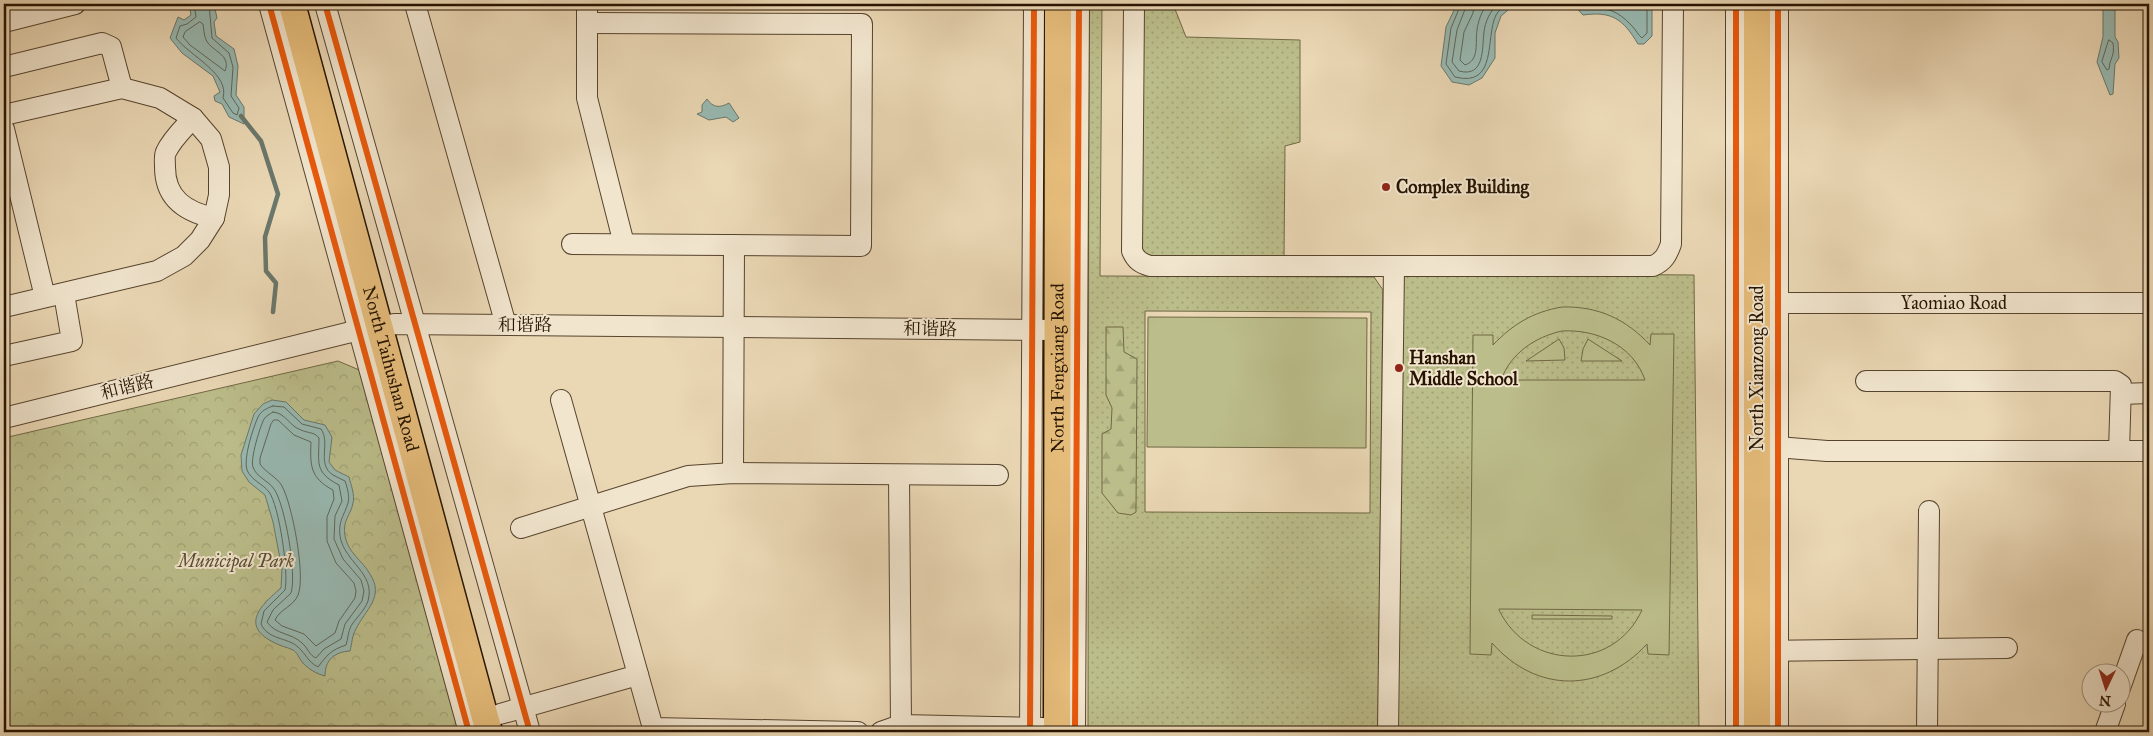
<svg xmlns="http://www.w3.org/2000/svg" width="2153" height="736" viewBox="0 0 2153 736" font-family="'IM FELL Great Primer','Noto Serif SC',serif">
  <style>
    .grass { fill: url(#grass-dots); stroke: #706845; fill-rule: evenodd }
    .forest { fill: url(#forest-firs); stroke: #706845 }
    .park { fill: url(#park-crowns); stroke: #706845 }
    .pitch { fill: #bbbd8a; stroke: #706845; fill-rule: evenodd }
    .water { fill: #98b9b2; stroke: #6a776b }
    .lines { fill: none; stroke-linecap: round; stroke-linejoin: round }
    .shore { stroke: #5f6659; stroke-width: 1 }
    .stream { stroke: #6a776b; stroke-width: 4.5 }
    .minor-casing { stroke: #57442d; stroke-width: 22 }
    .major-casing { stroke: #261300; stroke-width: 29 }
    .minor { stroke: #f1e5ce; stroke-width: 20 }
    .major { stroke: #e5bc7a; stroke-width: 26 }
    .cycleway-casing { stroke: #f1e5ce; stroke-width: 9 }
    .cycleway { stroke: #e8590c; stroke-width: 6 }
    .poi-dot { fill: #8f2418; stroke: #f1e5ce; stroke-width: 2 }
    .labels { text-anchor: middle; stroke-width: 4; stroke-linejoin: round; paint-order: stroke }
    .poi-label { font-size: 18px; font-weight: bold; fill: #261300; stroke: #f1e5ce; text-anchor: start }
    .street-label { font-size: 18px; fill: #261300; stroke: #f1e5ce }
    .park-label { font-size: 18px; font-style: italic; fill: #5a4e30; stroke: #f1e5ce }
  </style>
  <defs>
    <pattern id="grass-dots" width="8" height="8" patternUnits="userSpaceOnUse" patternTransform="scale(1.25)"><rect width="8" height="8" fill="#bbbd8a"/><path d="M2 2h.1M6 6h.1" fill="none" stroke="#a1a275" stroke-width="1.8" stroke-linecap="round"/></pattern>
    <pattern id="forest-firs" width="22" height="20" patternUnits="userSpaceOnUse" patternTransform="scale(1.25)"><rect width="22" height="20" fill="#bbbd8a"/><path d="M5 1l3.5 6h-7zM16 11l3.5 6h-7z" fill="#a1a275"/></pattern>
    <pattern id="park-crowns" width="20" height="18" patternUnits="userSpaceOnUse" patternTransform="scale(1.25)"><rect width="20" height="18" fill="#bbbd8a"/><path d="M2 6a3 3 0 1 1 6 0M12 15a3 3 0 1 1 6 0" fill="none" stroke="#a1a275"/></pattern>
  </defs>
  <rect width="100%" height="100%" fill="#ead7b4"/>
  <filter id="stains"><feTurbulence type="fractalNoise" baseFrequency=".004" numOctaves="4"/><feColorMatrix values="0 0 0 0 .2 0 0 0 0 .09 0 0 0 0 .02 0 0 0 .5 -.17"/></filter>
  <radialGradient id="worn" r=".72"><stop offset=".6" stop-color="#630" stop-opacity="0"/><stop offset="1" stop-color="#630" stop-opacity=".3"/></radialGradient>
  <g class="grass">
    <path d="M1089 4H1102L1100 276 1374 277 1383 290 1378 732H1088ZM1145 311 1371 312 1370 513 1145 512Z"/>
    <polygon points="1140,4 1173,4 1186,37 1300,40 1300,142 1285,146 1284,260 1149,260 1138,251"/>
    <polygon points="1405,273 1694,275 1699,732 1398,732 1397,278"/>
  </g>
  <polygon class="forest" points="1106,327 1123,327 1124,352 1137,359 1136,512 1131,515 1118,513 1102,493 1102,434 1111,429 1112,408 1106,395"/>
  <polygon class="park" points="338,361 364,372 459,732 4,732 4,438"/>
  <g class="pitch">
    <path d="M1562 307C1598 306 1626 319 1650 345L1651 334H1674L1669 655 1648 654 1647 644C1602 693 1537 694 1492 643L1491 655 1470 654 1473 335H1493V345C1513 324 1533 312 1562 307ZM1562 331C1596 329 1633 345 1645 380H1501C1511 353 1535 337 1562 331ZM1499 610V609L1642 610C1613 673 1528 670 1499 610Z"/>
    <polygon points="1148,317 1367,318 1366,448 1147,447"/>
    <polygon points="1559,339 1564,348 1565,360 1526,361"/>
    <polygon points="1588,339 1622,361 1581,361 1583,349"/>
    <polygon points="1532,615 1612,616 1612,619 1532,619"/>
  </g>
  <g class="water">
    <polygon points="189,4 214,4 217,18 214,22 216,36 234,49 238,66 236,95 244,107 244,124 229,117 222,104 215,101 214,96 220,92 213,76 182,53 170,38 178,17 184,20 191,15"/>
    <polygon points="1457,4 1515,4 1501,16 1495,33 1495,58 1482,78 1469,85 1452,82 1441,66 1446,27"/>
    <path d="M1573 4H1652V36L1644 44H1638C1623 19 1612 11 1583 15Z"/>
    <polygon points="2103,4 2115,4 2115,37 2118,42 2119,58 2115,64 2113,94 2110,95 2097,62 2103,37"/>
    <path d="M707 99C713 108 720 108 729 103L739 118 733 122 726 117 709 120 697 114 702 112V105Z"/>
    <path d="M272 400 286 402 304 420 325 425 332 437 329 462 335 470 349 477C351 485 355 495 353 503 351 515 342 520 345 536 348 553 362 560 370 574 385 597 365 610 356 629 352 635 352 644 350 651 334 652 325 660 325 676 317 674 308 669 302 662 299 658 297 652 293 650 287 647 280 646 275 643 239 626 261 605 281 588L282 569 273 522 265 495 249 482 242 471 241 455 254 414 263 404Z"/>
  </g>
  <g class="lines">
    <g class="shore">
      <path d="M194 4 196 17 187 24 180 26 176 38C190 56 230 74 223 98L233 113 237 115 239 108 231 96 233 67 229 53 212 38 209 4"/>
      <path d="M1461 4 1451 28 1446 64 1455 77C1498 88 1485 37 1496 15 1498 11 1503 7 1507 4"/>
      <path d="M1467 4 1457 30 1452 62 1459 71C1485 78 1482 48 1484 32 1485 22 1490 11 1498 4"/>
      <path d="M1474 4 1473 13 1464 32 1460 60 1465 65C1480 60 1475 42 1477 30 1478 21 1482 11 1487 4"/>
      <path d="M1581 4 1586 9C1607 7 1617 10 1632 26 1636 30 1638 35 1642 38L1647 33V4"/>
      <path d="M200 22 203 24C204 30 204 38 208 43 215 52 231 56 225 71L190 45 183 37 185 32Z"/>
      <path d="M2109 40 2113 43C2115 57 2110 57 2109 69L2107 70 2102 62Z"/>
      <path d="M273 406 284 407 302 424 321 429C331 443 316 464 333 475 337 477 341 479 345 481 347 487 350 496 348 503 344 516 338 521 340 536 344 562 376 573 368 601 365 610 356 618 351 626 348 632 348 639 346 645 331 650 327 655 318 667 308 662 306 654 298 647 287 637 268 640 261 624L264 611 285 590C289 573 279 505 269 492 263 484 251 480 247 470 243 459 253 428 258 417 261 411 267 408 273 406Z"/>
      <path d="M273 412C286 413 289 426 301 430 307 433 315 432 319 438 319 463 314 472 339 485L342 501 335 516 334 539 343 559 361 580 364 591 362 601 345 624 341 639 324 649 316 658C309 655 308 648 302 643 292 633 276 635 267 622L273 610 291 593C297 575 285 504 274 489 269 481 256 477 253 467 250 459 260 427 264 419 266 416 270 414 273 412Z"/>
      <path d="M274 420H278L294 435 311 442C310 465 310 478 333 490L334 499 327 517V541L336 563 354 583 356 591 355 598 339 621 335 633 316 646 304 634 282 626 275 620C280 609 294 606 298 595 306 576 292 504 282 486 277 477 266 473 260 464V458L271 424Z"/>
    </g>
    <polyline class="stream" points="241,116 261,141 278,194 265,237 266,271 276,283 273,312"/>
    <defs>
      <g id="minor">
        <polyline points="269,4 469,732"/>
        <polyline points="325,4 530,732"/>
        <polyline points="415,4 506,325"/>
        <polyline points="587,4 587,98 624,244"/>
        <path d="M1134 4 1132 251C1136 260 1140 263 1150 266H1653C1664 261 1667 255 1671 244L1673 4"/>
        <polyline points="4,22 75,4"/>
        <polyline points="4,67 102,43 111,47 122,88"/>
        <polyline points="4,115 122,88 160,98 193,118 211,139 219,167 219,195 214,218 200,240 184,256 157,271 4,307"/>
        <path d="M193 118C184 128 172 139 166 152 164 156 165 162 165 167 165 199 186 212 214 218"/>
        <polyline points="4,129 45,297"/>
        <polyline points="572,244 861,246 862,24 587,23"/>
        <path id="s1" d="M1766 303H2149"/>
        <polyline points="4,356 72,341 64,294"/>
        <polyline points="1866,381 2115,381 2121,385 2119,451"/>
        <polyline points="2121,394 2149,393"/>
        <polyline points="561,400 653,728 858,732"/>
        <polyline points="4,418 359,330 394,324 1057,330"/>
        <polyline points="1764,446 1827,451 2149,451"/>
        <polyline points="733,473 734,245"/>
        <polyline points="899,475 901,725"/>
        <polyline points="521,528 688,476 733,473 998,475"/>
        <polyline points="1764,651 2007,648"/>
        <polyline points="2120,688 2137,640"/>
        <polyline points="500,714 638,675"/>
        <polyline points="881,732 901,725 1043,728"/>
        <polyline points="1030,732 1034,4"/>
        <polyline points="1075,732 1079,4"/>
        <polyline points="1388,732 1394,266"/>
        <polyline points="1736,732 1736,4"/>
        <polyline points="1778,732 1778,4"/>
        <polyline points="1927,732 1929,511"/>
        <polyline points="2105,732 2115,704"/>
      </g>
      <g id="major">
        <path id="s2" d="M292 4 489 732"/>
        <polyline points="1757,4 1757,732"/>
        <path id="s3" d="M1057 732 1058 4"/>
      </g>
    </defs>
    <use href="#minor" class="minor-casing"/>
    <use href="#major" class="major-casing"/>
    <use href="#minor" class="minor"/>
    <use href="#major" class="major"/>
    <defs>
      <g id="cycleway">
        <polyline points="269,4 469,732"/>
        <polyline points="325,4 530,732"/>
        <polyline points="1030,732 1034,4"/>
        <polyline points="1075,732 1079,4"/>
        <polyline points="1736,732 1736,4"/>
        <polyline points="1778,732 1778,4"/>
      </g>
    </defs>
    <use href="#cycleway" class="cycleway-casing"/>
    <use href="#cycleway" class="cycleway"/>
  </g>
  <g class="poi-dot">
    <circle cx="1386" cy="187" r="5"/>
    <circle cx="1399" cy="368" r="5"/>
  </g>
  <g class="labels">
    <g class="poi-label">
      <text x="1396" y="193">Complex Building</text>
      <text x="1409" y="364">Hanshan<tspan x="1409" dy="21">Middle School</tspan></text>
    </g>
    <g class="street-label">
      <text dy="6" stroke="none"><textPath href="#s1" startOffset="188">Yaomiao Road</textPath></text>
      <text x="525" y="331">和谐路</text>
      <text transform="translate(930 329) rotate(1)" y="6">和谐路</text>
      <text dy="6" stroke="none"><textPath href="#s2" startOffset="378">North Taihushan Road</textPath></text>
      <text dy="6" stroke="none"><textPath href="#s3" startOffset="364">North Fengxiang Road</textPath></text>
      <text transform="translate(1757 368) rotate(-90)" y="6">North Xianzong Road</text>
      <text transform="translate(127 387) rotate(-14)" y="6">和谐路</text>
    </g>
    <g class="park-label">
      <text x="236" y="567">Municipal Park</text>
    </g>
  </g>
  <rect width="2153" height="736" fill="none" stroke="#ead7b4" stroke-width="20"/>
  <rect x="5" y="5" width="2143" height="726" fill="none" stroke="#261300" stroke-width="2.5"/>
  <rect x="10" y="10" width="2133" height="716" fill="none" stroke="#261300"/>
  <g transform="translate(2106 688) rotate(184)"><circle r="24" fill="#f1e5ce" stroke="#a0917c"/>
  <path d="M0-4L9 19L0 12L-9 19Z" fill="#8f2418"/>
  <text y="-8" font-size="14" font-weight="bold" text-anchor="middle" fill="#261300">N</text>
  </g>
  <rect width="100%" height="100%" filter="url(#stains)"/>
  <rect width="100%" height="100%" fill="url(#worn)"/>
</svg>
